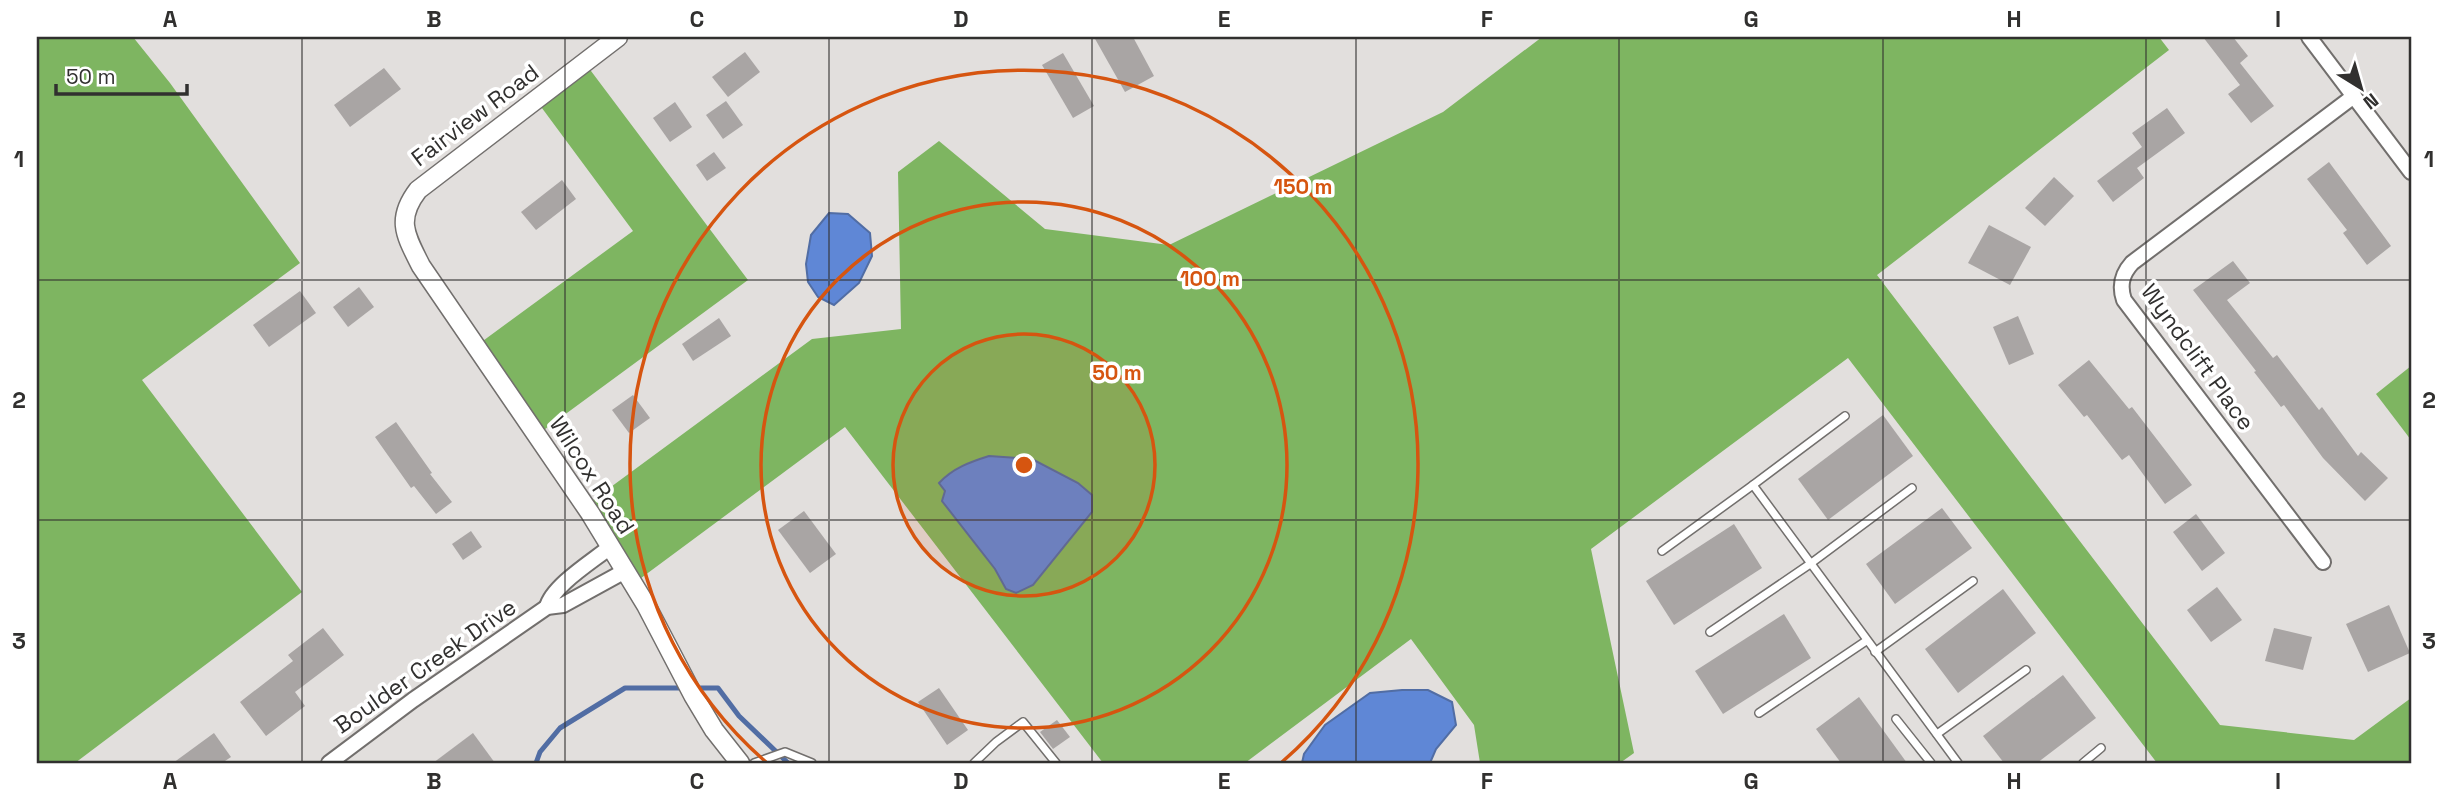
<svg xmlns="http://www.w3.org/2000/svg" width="2448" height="800" viewBox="0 0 2448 800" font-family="'Space Grotesk',sans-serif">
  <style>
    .forest { fill: #7eb561; fill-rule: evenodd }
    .water { fill: #5f87d6; stroke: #516da4; stroke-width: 2 }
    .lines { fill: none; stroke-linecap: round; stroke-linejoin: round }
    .stream { stroke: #516da4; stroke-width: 5 }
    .building { fill: #a9a5a4 }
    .service-casing { stroke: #726f6d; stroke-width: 10 }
    .minor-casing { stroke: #726f6d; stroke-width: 18 }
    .tertiary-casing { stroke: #726f6d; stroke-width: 21 }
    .service { stroke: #fff; stroke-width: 7 }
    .minor { stroke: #fff; stroke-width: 14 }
    .tertiary { stroke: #fff; stroke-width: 18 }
    .grid { fill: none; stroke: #31302f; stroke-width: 2; stroke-opacity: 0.55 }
    .ring { fill: none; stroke: #d65510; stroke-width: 3.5 }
    .labels { text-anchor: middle; stroke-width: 7; stroke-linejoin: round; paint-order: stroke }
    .street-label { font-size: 23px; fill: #31302f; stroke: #fff }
    .centre { fill: #d65510; stroke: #fff; stroke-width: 3.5 }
    .ring-label { font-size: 21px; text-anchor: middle; font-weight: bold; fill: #d65510; stroke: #fff; stroke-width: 7; stroke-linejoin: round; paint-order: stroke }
    .neatline { fill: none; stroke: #31302f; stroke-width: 2.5 }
    .grid-label { font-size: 23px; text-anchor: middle; font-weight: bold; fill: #31302f }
  </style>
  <rect width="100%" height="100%" fill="#e2dfdd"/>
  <g class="forest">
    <polygon points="37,37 133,37 170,83 300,263 142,380 302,592 75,763 37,763"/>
    <path d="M1542 37H2159L2169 50 1877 275 2220 725 2354 740 2411 698V763H2157L1848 358 1591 549 1634 753 1620 763H1480L1474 725 1411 639 1245 763H1103L845 427 633 584 585 506 812 339 901 329 898 172 939 141 1045 229 1169 245 1443 112ZM989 456C1027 460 1062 470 1091 495L1092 512 1033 585 1006 589 995 569 942 501 945 491 939 483C953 468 970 462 989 456Z"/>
    <polygon points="585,63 748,280 537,435 476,346 633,231 536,100"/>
    <polygon points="2411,366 2411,440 2376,394"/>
  </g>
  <g class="water">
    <polygon points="829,213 848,214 870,233 872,256 859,283 834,305 818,297 808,282 806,264 811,235"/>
    <path d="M989 456 1032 459 1078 483 1092 495V512L1033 585 1016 593 1006 589 995 569 942 501 945 491 939 483C953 468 970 462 989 456Z"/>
    <polygon points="1402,690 1428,690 1452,702 1456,725 1436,749 1430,763 1302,763 1304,754 1325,725 1370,693"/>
  </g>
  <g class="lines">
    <g class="stream">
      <polyline points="695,688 718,688 739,716 788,763"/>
      <polyline points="536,763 540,752 560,728 625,688 685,688"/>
    </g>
  </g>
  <g class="building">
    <polygon points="1094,37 1133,37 1154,76 1125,92"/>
    <polygon points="2203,37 2233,37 2248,56 2240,63 2274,106 2251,123 2228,94 2240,85"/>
    <polygon points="745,52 760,72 728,97 712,77"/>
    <polygon points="1063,53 1094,106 1073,118 1042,65"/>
    <polygon points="384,68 401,89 350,127 334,105"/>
    <polygon points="726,101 743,125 723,139 706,115"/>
    <polygon points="675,102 692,127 670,142 653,118"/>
    <polygon points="2167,108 2185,133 2137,168 2144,178 2113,202 2097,181 2142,147 2132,133"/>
    <polygon points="714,152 726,168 707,181 696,165"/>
    <polygon points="2329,162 2391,246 2367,265 2343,233 2347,230 2307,179"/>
    <polygon points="2054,177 2074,196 2045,226 2025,208"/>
    <polygon points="562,180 576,199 536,230 521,212"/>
    <polygon points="1989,225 2031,247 2010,285 1968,263"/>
    <polygon points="2233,261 2250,283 2227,300 2273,358 2277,355 2319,410 2322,407 2358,456 2361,452 2388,478 2365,501 2323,458 2284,405 2281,407 2254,372 2256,371 2193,290"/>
    <polygon points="359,287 374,307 348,327 333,307"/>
    <polygon points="300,291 316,313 269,347 253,325"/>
    <polygon points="2018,316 2034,354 2009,365 1993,327"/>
    <polygon points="719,318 731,336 693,361 682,344"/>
    <polygon points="2089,360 2129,409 2132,407 2192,485 2165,504 2129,455 2122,460 2087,415 2084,417 2058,385"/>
    <polygon points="633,395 650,418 629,433 612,410"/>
    <polygon points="1883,415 1913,456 1828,520 1798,479"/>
    <polygon points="396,422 432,473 430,474 452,502 436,514 414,486 411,488 375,437"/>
    <polygon points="1942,508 1972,548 1895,604 1866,564"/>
    <polygon points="804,511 836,554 810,573 778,530"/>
    <polygon points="2196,514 2225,553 2202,571 2173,532"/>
    <polygon points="1734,524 1762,568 1674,625 1646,581"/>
    <polygon points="471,531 482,547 463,560 452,544"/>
    <polygon points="2217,587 2242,620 2211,642 2187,610"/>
    <polygon points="2003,589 2036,633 1958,693 1925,649"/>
    <polygon points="2389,605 2410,653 2368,672 2346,624"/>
    <polygon points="1784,614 1811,658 1723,714 1695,671"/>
    <polygon points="323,628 344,655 295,692 305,706 266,736 240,702 293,661 288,655"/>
    <polygon points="2274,628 2312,637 2303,670 2265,661"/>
    <polygon points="2063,675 2096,718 2037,763 2004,763 1983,736"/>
    <polygon points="939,688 968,730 947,745 918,702"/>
    <polygon points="1859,697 1907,763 1841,763 1816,729"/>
    <polygon points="1057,720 1070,737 1053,749 1040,732"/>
    <polygon points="214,733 231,757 222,763 173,763"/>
    <polygon points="473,733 495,763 433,763"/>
  </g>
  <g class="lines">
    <defs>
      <g id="service">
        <polyline points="1845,416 1753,485 1958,763"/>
        <polyline points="1662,551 1753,485"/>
        <polyline points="1710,632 1810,564 1912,488"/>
        <polyline points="1875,652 1973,581"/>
        <polyline points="1759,713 1866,641"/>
        <polyline points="1896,719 1931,763"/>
        <polyline points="1937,734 2026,670"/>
        <polyline points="754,763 785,752 812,763"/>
        <polyline points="974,763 996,742 1023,722 1056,763"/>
        <polyline points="2083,763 2101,748"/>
      </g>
      <g id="minor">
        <polyline points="2309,37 2411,172"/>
        <path d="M2323 562 2124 300C2119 285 2122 274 2132 263L2354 96"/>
        <path d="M547 607C552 586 593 561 610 547"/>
        <polyline points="329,763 413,700 547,607 563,605 625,571"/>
      </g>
      <path id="tertiary" d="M618 37 418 190C395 220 406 236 421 266L590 513 646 605 693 695 714 730 740 763"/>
    </defs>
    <use href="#service" class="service-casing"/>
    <use href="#minor" class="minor-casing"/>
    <use href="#tertiary" class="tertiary-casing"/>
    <use href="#service" class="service"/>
    <use href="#minor" class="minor"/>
    <use href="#tertiary" class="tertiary"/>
  </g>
  <path class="grid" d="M302 37V763M565 37V763M829 37V763M1092 37V763M1356 37V763M1619 37V763M1883 37V763M2146 37V763M37 280H2411M37 520H2411"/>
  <circle cx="1024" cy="465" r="131" fill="#d65510" fill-opacity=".12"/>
  <g class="ring">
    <circle cx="1024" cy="465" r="131"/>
    <circle cx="1024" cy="465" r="263"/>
    <path d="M766 762A394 394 0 1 1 1282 762"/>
  </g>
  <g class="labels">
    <g class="street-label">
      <text transform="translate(475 115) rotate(-37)" y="8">Fairview Road</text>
      <text transform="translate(2198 357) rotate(54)" y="8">Wyndclift Place</text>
      <text transform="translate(592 475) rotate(57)" y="8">Wilcox Road</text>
      <text transform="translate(425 666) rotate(-35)" y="8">Boulder Creek Drive</text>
    </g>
  </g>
  <circle cx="1024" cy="465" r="10" class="centre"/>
  <g class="ring-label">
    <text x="1303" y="194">150 m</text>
    <text x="1210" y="286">100 m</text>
    <text x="1117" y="380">50 m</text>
  </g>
  <rect width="2448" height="800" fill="none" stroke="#ffffff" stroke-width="77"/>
  <g transform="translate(2361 88) rotate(143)" stroke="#ffffff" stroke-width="5" paint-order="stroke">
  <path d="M0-5L12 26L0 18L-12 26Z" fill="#31302f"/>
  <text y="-10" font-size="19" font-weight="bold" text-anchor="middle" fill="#31302f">N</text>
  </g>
  <path d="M56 84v10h131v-10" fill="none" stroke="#31302f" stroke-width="3.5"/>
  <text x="66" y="84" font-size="21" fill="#31302f" stroke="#ffffff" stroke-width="5" paint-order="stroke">50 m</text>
  <rect x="38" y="38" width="2372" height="724" class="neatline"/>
  <g class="grid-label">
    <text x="170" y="27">A</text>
    <text x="434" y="27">B</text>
    <text x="697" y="27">C</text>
    <text x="961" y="27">D</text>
    <text x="1224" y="27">E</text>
    <text x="1487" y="27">F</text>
    <text x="1751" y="27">G</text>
    <text x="2014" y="27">H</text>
    <text x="2278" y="27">I</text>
    <text x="19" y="167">1</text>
    <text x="2429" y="167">1</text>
    <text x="19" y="408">2</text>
    <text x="2429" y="408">2</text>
    <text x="19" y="649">3</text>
    <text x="2429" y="649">3</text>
    <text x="170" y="789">A</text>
    <text x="434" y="789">B</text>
    <text x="697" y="789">C</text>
    <text x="961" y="789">D</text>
    <text x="1224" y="789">E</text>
    <text x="1487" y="789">F</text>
    <text x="1751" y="789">G</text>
    <text x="2014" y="789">H</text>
    <text x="2278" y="789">I</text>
  </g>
</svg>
